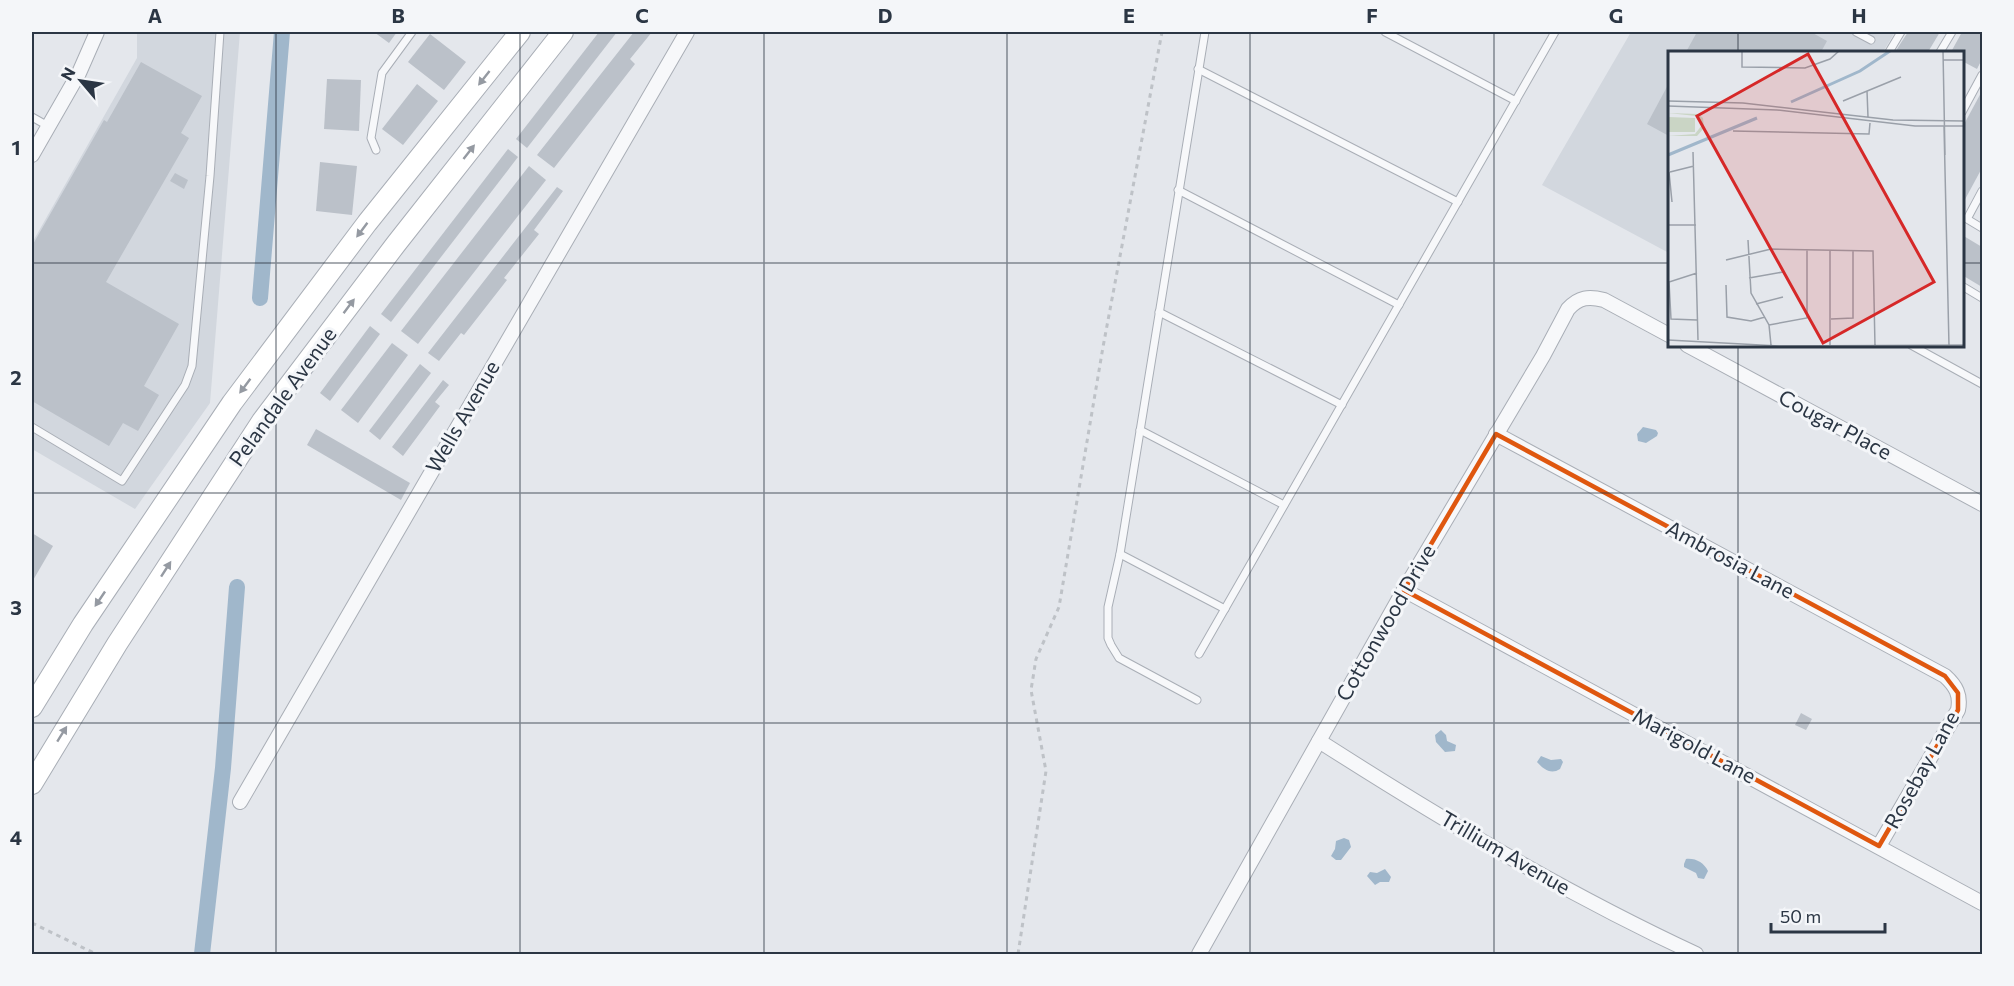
<svg xmlns="http://www.w3.org/2000/svg" width="2014" height="986" viewBox="0 0 2014 986" font-family="Commissioner,sans-serif">
  <style>
    .built { fill: #d2d7de }
    .water { fill: #a0b7cb }
    .lines { fill: none; stroke-linecap: round; stroke-linejoin: round }
    .canal { stroke: #a0b7cb; stroke-width: 16 }
    .building { fill: #bbc1c9 }
    .lane-casing { stroke: #a9aeb6; stroke-width: 9 }
    .street-casing { stroke: #a9aeb6; stroke-width: 16 }
    .secondary-casing { stroke: #a9aeb6; stroke-width: 22 }
    .path { stroke: #bec2c7; stroke-width: 3; stroke-dasharray: 4.5 4.5; stroke-linecap: butt }
    .lane { stroke: #f7f8fa; stroke-width: 7 }
    .street { stroke: #f7f8fa; stroke-width: 14 }
    .secondary { stroke: #fff; stroke-width: 20 }
    .oneway { fill: #959aa2 }
    .marked { fill: none; stroke: #df570f; stroke-width: 4.5; stroke-linejoin: round }
    .grid { fill: none; stroke: #2b3644; stroke-width: 1.5; stroke-opacity: 0.55 }
    .labels { text-anchor: middle; stroke-width: 6; stroke-linejoin: round; paint-order: stroke }
    .street-label { font-size: 21px; fill: #2b3644; stroke: #f4f6f9 }
    .inset-river { fill: none; stroke: #a0b7cb; stroke-width: 3 }
    .inset-road { fill: none; stroke: #9aa0a9; stroke-width: 1.5 }
    .view { fill: #d62828; fill-opacity: 0.15; stroke: #d62828; stroke-width: 3 }
    .inset-edge { fill: none; stroke: #2b3644; stroke-width: 3 }
    .neatline { fill: none; stroke: #2b3644; stroke-width: 2 }
    .grid-label { font-size: 20px; text-anchor: middle; font-weight: bold; fill: #2b3644 }
  </style>
  <rect width="100%" height="100%" fill="#e4e7ec"/>
  <g class="built">
    <polygon points="137,32 240,32 210,403 135,509 32,449 32,243 137,58"/>
    <polygon points="1631,32 1895,32 1883,52 1669,52 1669,253 1542,185"/>
  </g>
  <g class="water">
    <polygon points="1643,427 1656,430 1658,433 1657,436 1646,443 1638,441 1637,434"/>
    <polygon points="1441,730 1446,735 1447,741 1456,745 1455,751 1445,752 1436,742 1435,735"/>
    <path d="M1541 756 1551 760 1561 759 1563 762 1560 769C1551 775 1543 769 1537 762Z"/>
    <polygon points="1344,838 1349,840 1351,847 1341,860 1336,860 1331,856 1335,849 1336,841"/>
    <path d="M1686 859C1696 858 1704 863 1708 871L1704 879 1698 878 1696 873 1684 867V864Z"/>
    <polygon points="1385,869 1391,877 1389,882 1380,882 1375,885 1367,876 1370,872 1377,873"/>
  </g>
  <g class="lines">
    <g class="canal">
      <polyline points="260,298 282,32"/>
      <polyline points="202,954 223,768 237,587"/>
    </g>
  </g>
  <g class="building">
    <polygon points="374,32 397,32 389,43"/>
    <polygon points="599,32 617,32 527,148 516,139"/>
    <polygon points="634,32 652,32 630,59 635,64 554,168 537,155"/>
    <polygon points="1697,32 1811,32 1827,41 1821,52 1686,52"/>
    <polygon points="1908,32 1940,32 1928,52 1895,52"/>
    <polygon points="1962,32 1982,32 1982,59 1977,69 1962,61 1962,52 1951,52"/>
    <polygon points="430,34 466,62 444,90 408,62"/>
    <polygon points="141,62 202,96 181,133 189,138 106,282 179,324 144,386 159,395 138,431 123,423 109,446 32,401 32,246 104,120 107,122"/>
    <polygon points="327,79 361,80 359,131 324,129"/>
    <polygon points="1669,83 1669,136 1647,124"/>
    <polygon points="417,84 438,101 403,145 382,129"/>
    <polygon points="1982,91 1982,168 1962,205 1962,128"/>
    <polygon points="508,149 518,157 391,322 381,314"/>
    <polygon points="320,162 357,166 352,215 316,211"/>
    <polygon points="529,166 546,180 418,344 401,331"/>
    <polygon points="175,173 188,180 184,189 170,181"/>
    <polygon points="557,187 563,191 534,230 539,234 504,278 507,280 464,335 461,333 439,361 428,353"/>
    <polygon points="1962,235 1982,247 1982,287 1962,275"/>
    <polygon points="370,326 380,334 330,401 320,393"/>
    <polygon points="392,343 408,355 358,423 341,410"/>
    <polygon points="420,364 431,373 380,440 369,431"/>
    <polygon points="443,380 449,385 435,402 440,406 403,456 392,447"/>
    <polygon points="316,429 410,483 401,500 307,445"/>
    <polygon points="32,533 53,546 32,582"/>
    <polygon points="1801,713 1812,719 1806,730 1795,725"/>
  </g>
  <g class="lines">
    <defs>
      <g id="lane">
        <polyline points="1385,32 1516,101"/>
        <polyline points="1856,32 1871,40"/>
        <polyline points="1889,52 1901,32"/>
        <polyline points="1940,52 1952,32"/>
        <polyline points="1198,69 1458,202"/>
        <polyline points="1962,112 1982,75"/>
        <polyline points="32,117 48,126"/>
        <polyline points="376,150 371,138 382,73 412,32"/>
        <polyline points="1178,190 1399,305"/>
        <polyline points="1982,191 1967,219 1982,228"/>
        <polyline points="1962,286 1982,298"/>
        <polyline points="1159,312 1342,405"/>
        <polyline points="1911,345 1982,384"/>
        <polyline points="32,427 122,481 185,385 192,366 210,176 220,32"/>
        <polyline points="1140,430 1284,505"/>
        <polyline points="1120,554 1225,609"/>
        <polyline points="1199,654 1555,32"/>
        <polyline points="1197,700 1119,658 1111,645 1108,638 1108,607 1120,554 1205,32"/>
      </g>
      <g id="street">
        <polyline points="32,155 79,73 97,32"/>
        <polyline points="1687,345 1982,504"/>
        <path d="M1496 434 1945 676C1956 686 1961 695 1958 710L1879 846"/>
        <polyline points="1404,590 1982,903"/>
        <path d="M1319 741C1441 819 1565 893 1696 954"/>
        <polyline points="240,802 687,32"/>
        <path d="M1199 954 1404 590 1543 356 1568 309C1579 297 1589 296 1604 300L1669 335"/>
      </g>
      <g id="secondary">
        <polyline points="32,707 83,624 232,403 367,223 520,32"/>
        <polyline points="32,784 117,644 262,421 396,244 563,32"/>
      </g>
    </defs>
    <use href="#lane" class="lane-casing"/>
    <use href="#street" class="street-casing"/>
    <use href="#secondary" class="secondary-casing"/>
    <g class="path">
      <polyline points="32,923 96,954"/>
      <polyline points="1018,954 1046,771 1031,690 1036,659 1059,607 1103,347 1162,32"/>
    </g>
    <use href="#lane" class="lane"/>
    <use href="#street" class="street"/>
    <use href="#secondary" class="secondary"/>
  </g>
  <defs><path id="oneway-solid" d="M-6-.8H1V-3.2L6.5 0L1 3.2V.8H-6Z" transform="scale(1.5)"/></defs>
  <g class="oneway">
    <use href="#oneway-solid" transform="translate(484 78) rotate(128)"/>
    <use href="#oneway-solid" transform="translate(469 152) rotate(-52)"/>
    <use href="#oneway-solid" transform="translate(362 230) rotate(127)"/>
    <use href="#oneway-solid" transform="translate(349 306) rotate(-53)"/>
    <use href="#oneway-solid" transform="translate(245 386) rotate(127)"/>
    <use href="#oneway-solid" transform="translate(166 569) rotate(-57)"/>
    <use href="#oneway-solid" transform="translate(100 599) rotate(124)"/>
    <use href="#oneway-solid" transform="translate(62 734) rotate(-58)"/>
  </g>
  <path class="marked" d="M1496 434 1945 676 1958 693V710L1879 846 1404 590Z"/>
  <path class="grid" d="M276 32V954M520 32V954M764 32V954M1007 32V954M1250 32V954M1494 32V954M1738 32V52M32 263H1669M1962 263H1982M1738 345V954M32 493H1982M32 723H1982"/>
  <g class="labels">
    <g class="street-label">
      <text transform="translate(283 397) rotate(-54)" y="7">Pelandale Avenue</text>
      <text transform="translate(463 417) rotate(-60)" y="7">Wells Avenue</text>
      <text transform="translate(1835 425) rotate(28)" y="7">Cougar Place</text>
      <text transform="translate(1730 560) rotate(28)" y="7">Ambrosia Lane</text>
      <text transform="translate(1386 623) rotate(-60)" y="7">Cottonwood Drive</text>
      <text transform="translate(1694 746) rotate(28)" y="7">Marigold Lane</text>
      <text transform="translate(1922 770) rotate(-61)" y="7">Rosebay Lane</text>
      <text transform="translate(1505 853) rotate(30)" y="7">Trillium Avenue</text>
    </g>
  </g>
  <g transform="translate(1668 51)">
    <rect width="296" height="296" fill="#e4e7ec"/>
    <path d="M0 62 30 63 35 67 36 77 29 85H0L27 83 34 74 28 65ZM0 66 27 67V81H0Z" fill="#cad5c5"/>
    <path class="inset-river" d="M123 51 192 20 222 0M0 104 89 67"/>
    <path class="inset-road" d="M74 0V16L137 17 162 8 171 0M275 0 277 104M275 9H296M199 40 200 66M0 50 75 52 225 69 296 70M175 50 233 26M0 55 109 59 247 75H296M276 75 281 295M65 80 201 83 202 72M25 101 30 289M1 121 4 151M2 121 26 115M0 174H28M80 189 83 242 101 274 103 294M162 199V295M58 209 103 198 205 200 207 295M29 222 1 231 3 268 29 269M81 227 115 221M58 234 59 266 83 270 97 266M88 253 115 246M163 268 185 267V199M101 274 139 267V199M0 289 111 295 296 294"/>
    <path class="view" d="M140 3 266 231 155 292 29 65Z"/>
    <rect width="296" height="296" class="inset-edge"/>
  </g>
  <rect width="2014" height="986" fill="none" stroke="#f4f6f9" stroke-width="66"/>
  <g transform="translate(81 81) rotate(299)" stroke="#f4f6f9" stroke-width="4.5" paint-order="stroke">
  <path d="M0-4.5L10 22L0 15L-10 22Z" fill="#2b3644"/>
  <text y="-9" font-size="16" font-weight="bold" text-anchor="middle" fill="#2b3644">N</text>
  </g>
  <path d="M1771 923v9h114v-9" fill="none" stroke="#2b3644" stroke-width="3"/>
  <text x="1780" y="923" font-size="18" fill="#2b3644" stroke="#f4f6f9" stroke-width="4.5" paint-order="stroke">50 m</text>
  <rect x="33" y="33" width="1948" height="920" class="neatline"/>
  <g class="grid-label">
    <text x="155" y="23">A</text>
    <text x="398" y="23">B</text>
    <text x="642" y="23">C</text>
    <text x="885" y="23">D</text>
    <text x="1129" y="23">E</text>
    <text x="1372" y="23">F</text>
    <text x="1616" y="23">G</text>
    <text x="1859" y="23">H</text>
    <text x="16" y="155">1</text>
    <text x="16" y="385">2</text>
    <text x="16" y="615">3</text>
    <text x="16" y="845">4</text>
  </g>
</svg>
